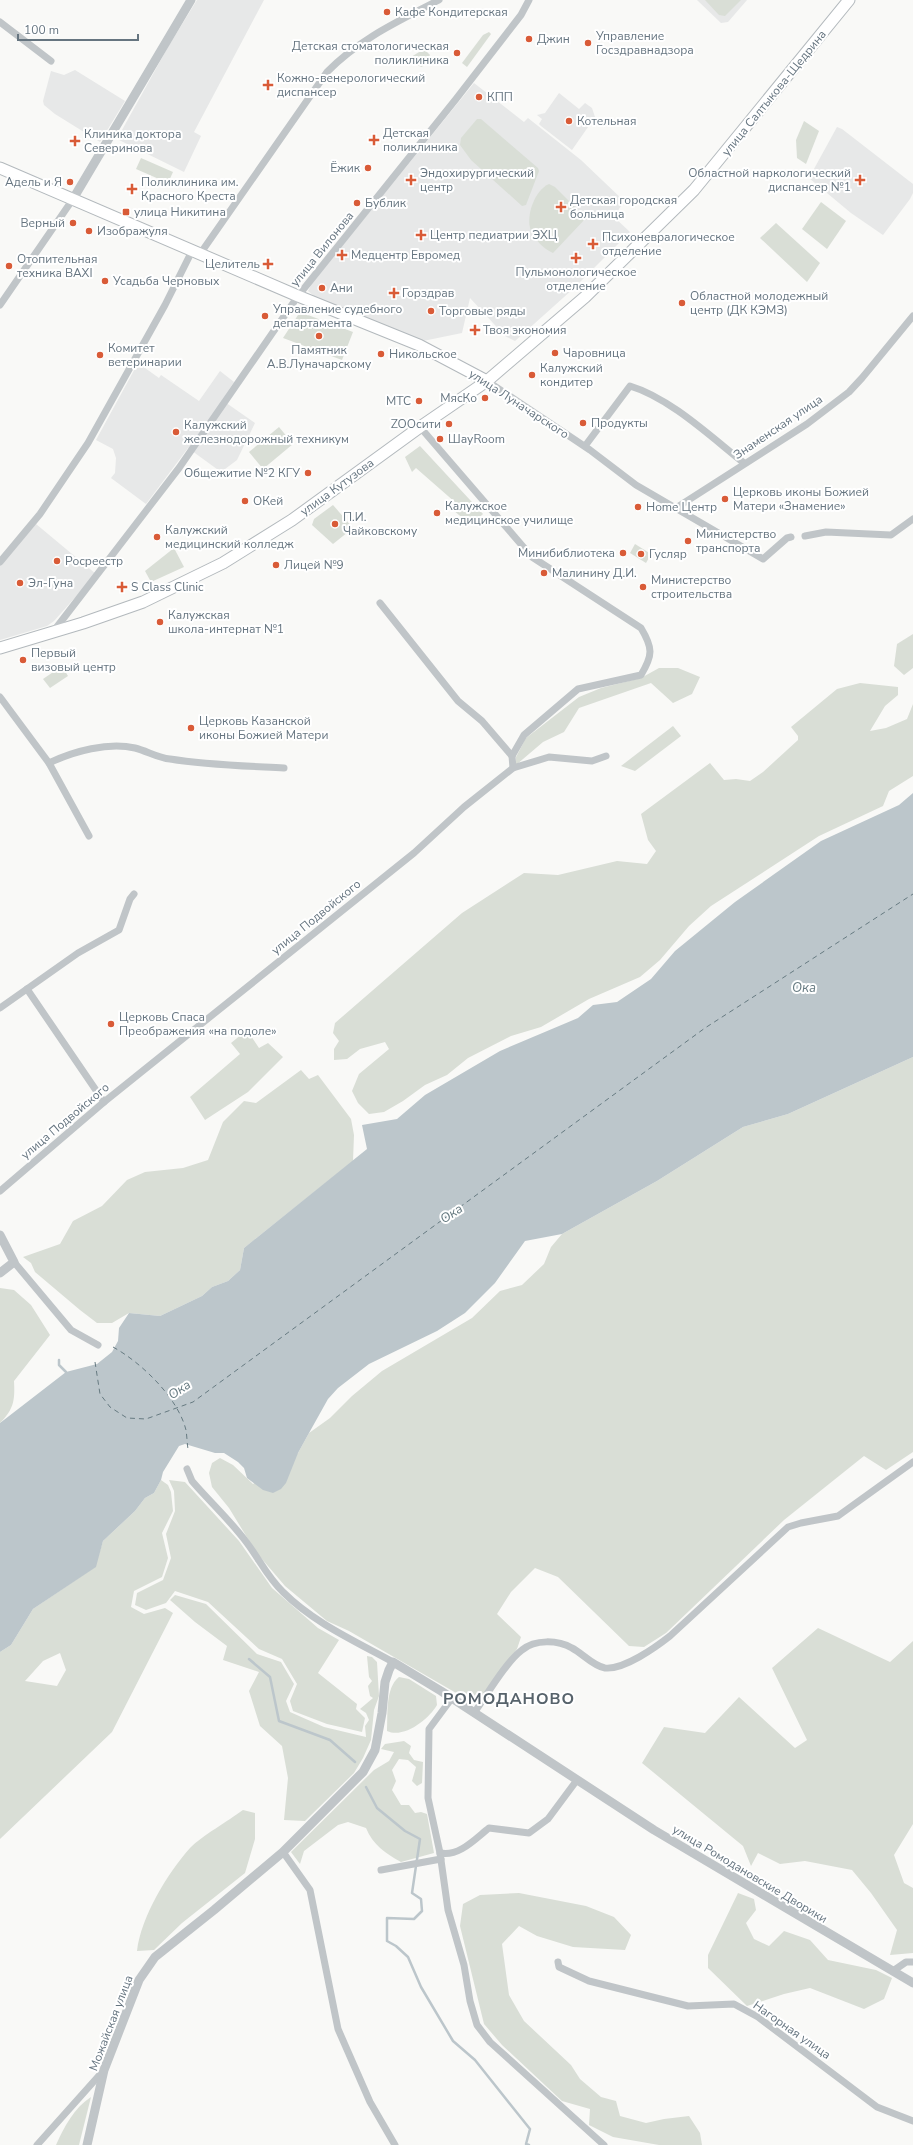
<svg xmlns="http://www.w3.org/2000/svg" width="913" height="2145" viewBox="0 0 913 2145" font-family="'Nunito Sans',sans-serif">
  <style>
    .built { fill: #e7e8e8 }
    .green { fill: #d9ded6; fill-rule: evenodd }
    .water { fill: #bcc6cb }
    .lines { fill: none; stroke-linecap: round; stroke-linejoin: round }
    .stream { stroke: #bcc6cb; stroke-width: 2.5 }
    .ferry { stroke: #667a81; stroke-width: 1; stroke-dasharray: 5 4; stroke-linecap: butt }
    .secondary-casing { stroke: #b3b9bd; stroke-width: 13 }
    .minor { stroke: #c0c5c8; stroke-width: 7 }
    .tertiary { stroke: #c0c5c8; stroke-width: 9 }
    .secondary { stroke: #fff; stroke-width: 11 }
    .poi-dot { fill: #d95b37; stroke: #fff; stroke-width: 1.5 }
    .labels { text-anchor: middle; stroke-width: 4; stroke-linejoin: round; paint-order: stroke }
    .poi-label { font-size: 12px; fill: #667580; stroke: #fff; text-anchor: start }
    .street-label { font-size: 12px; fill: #667580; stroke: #fff }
    .water-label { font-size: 13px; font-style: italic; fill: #667a81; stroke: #fff }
    .district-label { font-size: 16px; font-weight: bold; letter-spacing: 1px; fill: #57636b; stroke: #fff }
  </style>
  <rect width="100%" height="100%" fill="#f9f9f7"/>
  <g class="built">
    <polygon points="197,0 264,0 194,132 201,136 184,172 117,139 168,47"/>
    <polygon points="697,0 747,0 728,22 721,23"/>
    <polygon points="75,70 125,101 100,142 55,114 44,105 43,101 51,71 64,75"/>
    <polygon points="474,83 524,122 528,118 581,160 624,201 614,217 630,232 573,289 515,341 505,336 470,298 462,333 418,342 314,296 308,291 312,283"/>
    <polygon points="559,93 579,109 585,103 592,108 595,117 572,150 541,126 539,124 542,119 537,115 545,113"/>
    <polygon points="837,127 842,129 913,184 913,193 910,199 883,235 851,213 809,178"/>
    <polygon points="138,363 159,378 161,375 199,401 220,371 234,382 222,400 255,423 237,460 221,472 188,448 146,504 111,478 115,473 116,458 113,449 96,440"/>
    <polygon points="36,524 96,574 54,621 47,626 0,640 0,565"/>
  </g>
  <g class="green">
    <polygon points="705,0 741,0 725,16 719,15"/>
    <polygon points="489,32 491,34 467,67 462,63 483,35"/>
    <polygon points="424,49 430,55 422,67 413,64 411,57"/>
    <polygon points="477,119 481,119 538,168 539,171 526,205 522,206 471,160 460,145 461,138"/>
    <polygon points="804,121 819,131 806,164 797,158 796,140"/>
    <polygon points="141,158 173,172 168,183 136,169"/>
    <path d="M549 184 555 187 586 218 553 253C544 249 535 240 531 231 525 216 535 190 549 184Z"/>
    <polygon points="821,202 846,221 827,249 802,229"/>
    <polygon points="776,223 820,263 807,282 760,238"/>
    <polygon points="300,312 353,332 342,360 283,338"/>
    <polygon points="279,427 293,444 263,469 249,452"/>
    <polygon points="420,446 483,514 471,525 453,510 456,503 416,468 412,472 405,457"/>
    <polygon points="333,505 353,528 333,544 312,525 314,519"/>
    <polygon points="635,544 651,554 646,563 630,553"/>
    <polygon points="174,548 184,567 151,582 145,571"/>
    <polygon points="913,634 913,668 904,675 894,666 897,644"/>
    <polygon points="62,666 68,676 50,688 43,679"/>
    <polygon points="659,668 678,668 700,677 692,694 673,703 651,683 579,708 564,732 543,742 516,765 516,757 526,738 579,697 601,688 641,678"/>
    <polygon points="860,683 898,687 898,695 885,706 870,731 886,728 907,719 913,704 913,776 889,791 883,806 819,836 711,906 689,926 660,960 640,977 589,999 541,1027 511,1036 468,1058 447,1075 425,1085 403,1101 384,1112 369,1114 358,1103 352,1091 359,1074 389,1049 385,1042 360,1049 347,1059 334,1060 334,1049 339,1041 333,1033 335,1023 462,913 524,873 558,875 617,861 647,864 656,851 648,840 641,814 710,763 724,780 736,779 750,781 763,772 798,740 798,736 791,727 837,689"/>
    <polygon points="673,726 681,736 635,771 621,766"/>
    <polygon points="247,1030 259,1048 268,1043 283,1057 248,1092 205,1120 190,1097 240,1054 231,1043"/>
    <polygon points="913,1057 913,1452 886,1470 864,1456 784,1520 666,1633 644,1647 629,1646 558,1577 535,1568 511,1592 497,1614 521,1637 517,1649 481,1698 470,1701 349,1631 327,1621 285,1586 256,1552 229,1508 212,1487 209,1473 212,1463 220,1458 233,1465 253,1484 298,1453 309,1433 330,1418 352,1396 382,1371 472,1318 500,1291 522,1285 544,1264 551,1247 562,1234 657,1181 743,1127 788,1114"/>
    <polygon points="301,1070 309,1079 318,1075 351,1119 354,1135 353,1161 244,1248 240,1270 228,1281 212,1287 202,1296 160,1316 129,1313 112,1323 97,1323 80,1310 35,1272 31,1263 23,1257 60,1244 73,1221 102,1206 127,1180 145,1172 183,1168 208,1160 223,1122 244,1101 256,1103"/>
    <path d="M0 1288 14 1290 31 1305 50 1335 14 1381C15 1400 14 1409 0 1423Z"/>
    <path d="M161 1480 168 1485 171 1492 173 1511 162 1533 168 1558 162 1577 134 1591 131 1607 144 1614 165 1608 173 1613 112 1732 0 1839V1652L11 1645 33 1609 95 1567 103 1541 135 1511 145 1498 154 1493ZM60 1653 66 1670 57 1686 25 1681 43 1661Z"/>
    <polygon points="169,1480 185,1482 239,1541 272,1588 318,1628 339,1640 318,1673 357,1704 356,1709 365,1718 362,1732 327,1724 293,1711 290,1701 297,1684 282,1659 259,1649 208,1602 175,1591 166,1603 146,1610 135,1605 137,1593 163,1580 171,1558 166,1534 175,1511 174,1491"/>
    <polygon points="175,1595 206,1604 257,1654 281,1662 294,1684 286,1701 290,1712 324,1727 366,1737 365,1726 369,1720 366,1713 360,1709 373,1698 370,1696 368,1686 372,1681 369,1677 367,1656 372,1657 377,1662 379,1696 374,1710 371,1740 363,1758 354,1773 305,1821 284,1820 288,1778 282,1746 260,1726 249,1691 259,1672 223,1660 227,1646 195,1622 170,1600"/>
    <polygon points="818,1628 890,1662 913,1641 913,1824 894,1855 904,1883 913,1888 913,1953 890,1955 897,1930 871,1893 852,1870 805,1861 780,1864 758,1853 751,1866 743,1846 642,1763 664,1727 705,1733 739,1697 795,1748 807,1740 772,1668"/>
    <path d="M399 1677 409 1679 436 1696 437 1705C429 1719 404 1739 387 1731 388 1715 385 1688 399 1677Z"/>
    <path d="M404 1741 411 1746 409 1753 414 1760 423 1762 422 1783 417 1786 412 1781 416 1767 408 1760 399 1759 392 1770 396 1781 392 1790 401 1805H409L415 1813 421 1812 427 1814 434 1853 401 1862C385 1853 373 1845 366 1828L348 1822 338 1825 304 1851 300 1864 291 1852 374 1770 389 1761 394 1752 381 1749 385 1744Z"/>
    <path d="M243 1810 255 1813V1839L245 1873 182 1923 154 1950 137 1951C141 1917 167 1874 190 1848 202 1836 228 1821 243 1810Z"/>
    <polygon points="519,1893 586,1906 614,1917 631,1935 625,1950 573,1947 537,1936 519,1926 502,1944 509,1995 524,2021 571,2065 580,2079 601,2097 616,2101 620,2116 646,2123 664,2119 689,2116 700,2133 702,2145 659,2145 613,2137 589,2125 590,2109 562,2101 502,2045 484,2024 460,1926 463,1904 480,1895"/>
    <polygon points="738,1893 754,1899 756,1910 746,1923 754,1939 769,1946 784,1931 810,1940 828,1960 876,1970 892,1978 884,1999 864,2009 810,1988 784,1994 747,2006 708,1968 708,1955"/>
    <path d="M91 2097 79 2145H56C64 2127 74 2108 91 2097Z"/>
  </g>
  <polygon class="water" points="913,793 913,1057 788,1114 743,1127 657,1181 562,1234 525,1241 495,1283 465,1313 437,1331 369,1364 338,1388 328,1399 309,1433 298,1453 286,1483 281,1489 273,1493 263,1490 247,1478 244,1468 238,1462 224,1453 215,1453 185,1444 179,1446 163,1472 161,1480 154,1493 145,1498 135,1511 103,1541 96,1567 33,1609 11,1645 0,1652 0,1423 66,1372 97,1364 112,1352 118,1341 119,1328 129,1313 160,1316 202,1296 212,1287 228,1281 240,1270 244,1248 367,1149 362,1125 397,1119 425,1095 500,1051 578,1018 593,1005 617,1002 651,979 675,951 735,902 821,841 899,805"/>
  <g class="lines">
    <g class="stream">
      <polyline points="59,1360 59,1365 66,1372"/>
      <polyline points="249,1659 270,1677 279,1721 330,1740 355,1762"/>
      <polyline points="366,1787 377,1808 405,1831 420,1839 412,1893 421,1899 422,1911 414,1919 387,1918 387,1941 396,1946 408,1957 421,1987 453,2041 475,2060 530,2129 526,2144 529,2145"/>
    </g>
    <g class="ferry">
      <path d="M113 1347C142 1363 178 1398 186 1430 187 1436 187 1443 188 1449"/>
      <polyline points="95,1362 100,1394 110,1407 127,1418 146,1419 193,1402 705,1028 913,894"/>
    </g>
    <defs>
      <g id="secondary">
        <polyline points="0,168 298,296 419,345 487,381"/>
        <polyline points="0,648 83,623 143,602 223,563 292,520 420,427 487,381 585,297 694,190 849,0"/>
      </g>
    </defs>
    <use href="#secondary" class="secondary-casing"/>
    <g class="minor">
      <polyline points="0,22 51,61"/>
      <path d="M200 254 327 72C359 39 399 21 439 0"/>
      <polyline points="0,305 73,199"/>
      <polyline points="487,381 590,450 636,485 763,559 787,538 791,537"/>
      <path d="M585 446 630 386C670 398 711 437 744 463"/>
      <polyline points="676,508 807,424 849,392 862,378 913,316"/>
      <polyline points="805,536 826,532 891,535 913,519"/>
      <polyline points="0,562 40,514 88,443 165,305 192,251"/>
      <polyline points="380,603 458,701 482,721 512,756"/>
      <polyline points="53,632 179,468 298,296 456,99 521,15 529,0"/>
      <polyline points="0,697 49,763 89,836"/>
      <path d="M49 763C74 751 108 742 135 748 147 751 158 758 170 759 207 765 246 766 284 768"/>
      <polyline points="513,768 549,757 592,761 606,756"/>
      <polyline points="27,989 104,1102"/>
      <polyline points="0,1008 78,953 119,930 130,899 134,894"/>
      <path d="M0 1191 104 1102 414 853 464 807 513 768 512 756 524 735 578 689 641 675C653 655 653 648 641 628L532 557 420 427"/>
      <polyline points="14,1262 71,1330 98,1345"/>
      <path d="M187 1469 192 1481C210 1502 231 1521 247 1543 259 1559 268 1578 283 1592 314 1623 355 1641 393 1662"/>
      <polyline points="452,1698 429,1729 428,1798 440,1853 448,1910 464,1965 470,2001 477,2025 490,2042 604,2145"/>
      <path d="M474 1713C487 1695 506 1662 522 1650 535 1639 558 1640 572 1648 582 1653 593 1666 605 1668 624 1670 656 1647 670 1636L788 1527 801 1523 838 1516 913 1462"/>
      <polyline points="283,1852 310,1890 338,2029 370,2102 395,2145"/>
      <path d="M440 1853C459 1857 475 1839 489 1828L529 1833 548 1819 577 1780"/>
      <polyline points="381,1870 441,1859"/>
      <polyline points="558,1962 559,1967 589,1981 688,2006 734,2004 758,2017 877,2107 913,2121"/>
      <polyline points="893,1971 906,1962 913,1962"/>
      <polyline points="37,2145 104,2070"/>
    </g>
    <g class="tertiary">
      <polyline points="73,199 191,0"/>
      <polyline points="0,1235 14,1262 0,1273"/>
      <polyline points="87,2145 104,2070 139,1980 155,1957 214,1910 283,1852 363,1772 375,1750 382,1713 385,1682 389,1670 393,1662 441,1691 654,1830 913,1983"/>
    </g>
    <use href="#secondary" class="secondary"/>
  </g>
  <g class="poi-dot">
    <circle cx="387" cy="12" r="4"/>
    <circle cx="529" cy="39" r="4"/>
    <circle cx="588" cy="43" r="4"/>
    <circle cx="457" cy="53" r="4"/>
    <path d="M266 79h4v4h4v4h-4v4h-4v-4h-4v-4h4z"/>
    <circle cx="479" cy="97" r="4"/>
    <circle cx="569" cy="121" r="4"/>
    <path d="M372 134h4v4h4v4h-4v4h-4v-4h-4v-4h4z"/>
    <path d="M73 135h4v4h4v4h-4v4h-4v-4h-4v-4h4z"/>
    <circle cx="368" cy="168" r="4"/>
    <path d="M409 174h4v4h4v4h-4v4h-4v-4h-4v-4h4z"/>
    <path d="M858 174h4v4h4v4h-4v4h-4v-4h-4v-4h4z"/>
    <circle cx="70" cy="182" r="4"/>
    <path d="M130 183h4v4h4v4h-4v4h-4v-4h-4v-4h4z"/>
    <circle cx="357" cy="203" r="4"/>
    <path d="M559 201h4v4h4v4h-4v4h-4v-4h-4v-4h4z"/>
    <rect x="122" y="208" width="8" height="8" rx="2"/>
    <circle cx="73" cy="223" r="4"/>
    <circle cx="89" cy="231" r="4"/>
    <path d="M419 229h4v4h4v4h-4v4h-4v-4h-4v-4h4z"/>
    <path d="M591 238h4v4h4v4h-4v4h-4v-4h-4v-4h4z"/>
    <path d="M340 249h4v4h4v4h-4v4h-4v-4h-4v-4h4z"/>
    <path d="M574 252h4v4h4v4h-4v4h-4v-4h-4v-4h4z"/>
    <path d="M266 258h4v4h4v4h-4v4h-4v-4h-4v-4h4z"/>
    <circle cx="9" cy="266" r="4"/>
    <circle cx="105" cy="281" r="4"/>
    <circle cx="322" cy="288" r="4"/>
    <path d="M392 287h4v4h4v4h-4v4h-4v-4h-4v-4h4z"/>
    <circle cx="682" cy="303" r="4"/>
    <circle cx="431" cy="311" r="4"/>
    <circle cx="265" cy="316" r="4"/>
    <path d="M473 324h4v4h4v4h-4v4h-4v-4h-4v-4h4z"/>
    <circle cx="319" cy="336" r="4"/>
    <circle cx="555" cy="353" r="4"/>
    <circle cx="381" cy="354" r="4"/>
    <circle cx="100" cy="355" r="4"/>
    <circle cx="532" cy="375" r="4"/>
    <circle cx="485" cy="398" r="4"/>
    <circle cx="419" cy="401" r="4"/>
    <circle cx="583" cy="423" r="4"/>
    <circle cx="449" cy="424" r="4"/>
    <circle cx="176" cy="432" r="4"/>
    <circle cx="440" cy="439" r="4"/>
    <circle cx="308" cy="473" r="4"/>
    <circle cx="725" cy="499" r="4"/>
    <circle cx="245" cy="501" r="4"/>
    <circle cx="638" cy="507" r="4"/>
    <circle cx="437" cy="513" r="4"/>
    <circle cx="335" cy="524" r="4"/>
    <circle cx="157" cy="537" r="4"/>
    <circle cx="688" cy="541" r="4"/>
    <circle cx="623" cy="553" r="4"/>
    <circle cx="641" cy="554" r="4"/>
    <circle cx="57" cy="561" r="4"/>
    <circle cx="276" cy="565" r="4"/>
    <circle cx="544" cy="573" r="4"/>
    <circle cx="20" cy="583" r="4"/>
    <path d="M120 581h4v4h4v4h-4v4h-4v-4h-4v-4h4z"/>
    <circle cx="643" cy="587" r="4"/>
    <circle cx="160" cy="622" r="4"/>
    <circle cx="23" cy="660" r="4"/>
    <circle cx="191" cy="728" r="4"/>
    <circle cx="111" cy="1024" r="4"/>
  </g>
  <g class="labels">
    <g class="poi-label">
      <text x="395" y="16">Кафе Кондитерская</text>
      <text x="596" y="40">Управление<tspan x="596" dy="14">Госздравнадзора</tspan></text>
      <text x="537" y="43">Джин</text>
      <text x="449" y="50" text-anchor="end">Детская стоматологическая<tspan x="449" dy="14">поликлиника</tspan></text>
      <text x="277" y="82">Кожно-венерологический<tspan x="277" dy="14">диспансер</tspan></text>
      <text x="487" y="101">КПП</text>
      <text x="577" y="125">Котельная</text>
      <text x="383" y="137">Детская<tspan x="383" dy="14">поликлиника</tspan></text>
      <text x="84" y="138">Клиника доктора<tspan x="84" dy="14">Северинова</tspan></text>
      <text x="360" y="172" text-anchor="end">Ёжик</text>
      <text x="420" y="177">Эндохирургический<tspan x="420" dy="14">центр</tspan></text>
      <text x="851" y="177" text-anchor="end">Областной наркологический<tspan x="851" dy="14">диспансер №1</tspan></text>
      <text x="62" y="186" text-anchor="end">Адель и Я</text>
      <text x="141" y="186">Поликлиника им.<tspan x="141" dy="14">Красного Креста</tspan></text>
      <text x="570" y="204">Детская городская<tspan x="570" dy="14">больница</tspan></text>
      <text x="365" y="207">Бублик</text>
      <text x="134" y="216">улица Никитина</text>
      <text x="65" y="227" text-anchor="end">Верный</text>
      <text x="97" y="235">Изображуля</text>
      <text x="430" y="239">Центр педиатрии ЭХЦ</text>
      <text x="602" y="241">Психоневралогическое<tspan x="602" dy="14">отделение</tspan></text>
      <text x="351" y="259">Медцентр Евромед</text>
      <text x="17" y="263">Отопительная<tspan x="17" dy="14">техника BAXI</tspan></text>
      <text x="260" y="268" text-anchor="end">Целитель</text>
      <text x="576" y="276" text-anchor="middle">Пульмонологическое<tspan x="576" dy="14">отделение</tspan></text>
      <text x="113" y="285">Усадьба Черновых</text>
      <text x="330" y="292">Ани</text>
      <text x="402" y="297">Горздрав</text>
      <text x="690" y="300">Областной молодежный<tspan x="690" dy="14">центр (ДК КЭМЗ)</tspan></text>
      <text x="273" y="313">Управление судебного<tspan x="273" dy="14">департамента</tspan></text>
      <text x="439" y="315">Торговые ряды</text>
      <text x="483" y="334">Твоя экономия</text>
      <text x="108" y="352">Комитет<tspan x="108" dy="14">ветеринарии</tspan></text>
      <text x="319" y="354" text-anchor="middle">Памятник<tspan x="319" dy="14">А.В.Луначарскому</tspan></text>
      <text x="563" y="357">Чаровница</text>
      <text x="389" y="358">Никольское</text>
      <text x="540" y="372">Калужский<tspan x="540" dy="14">кондитер</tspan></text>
      <text x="477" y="402" text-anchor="end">МясКо</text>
      <text x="411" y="405" text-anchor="end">МТС</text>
      <text x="591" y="427">Продукты</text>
      <text x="441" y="428" text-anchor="end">ZOOсити</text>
      <text x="184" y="429">Калужский<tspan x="184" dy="14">железнодорожный техникум</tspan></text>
      <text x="448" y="443">ШауRoom</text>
      <text x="300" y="477" text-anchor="end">Общежитие №2 КГУ</text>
      <text x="733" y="496">Церковь иконы Божией<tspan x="733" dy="14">Матери «Знамение»</tspan></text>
      <text x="253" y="505">ОКей</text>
      <text x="445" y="510">Калужское<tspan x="445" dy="14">медицинское училище</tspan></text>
      <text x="646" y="511">Home Центр</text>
      <text x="343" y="521">П.И.<tspan x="343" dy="14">Чайковскому</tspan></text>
      <text x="165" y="534">Калужский<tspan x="165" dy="14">медицинский колледж</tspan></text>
      <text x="696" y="538">Министерство<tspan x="696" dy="14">транспорта</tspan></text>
      <text x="615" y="557" text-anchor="end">Минибиблиотека</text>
      <text x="649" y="558">Гусляр</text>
      <text x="65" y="565">Росреестр</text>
      <text x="284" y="569">Лицей №9</text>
      <text x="552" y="577">Малинину Д.И.</text>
      <text x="651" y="584">Министерство<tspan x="651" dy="14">строительства</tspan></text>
      <text x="28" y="587">Эл-Гуна</text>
      <text x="131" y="591">S Class Clinic</text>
      <text x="168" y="619">Калужская<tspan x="168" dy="14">школа-интернат №1</tspan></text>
      <text x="31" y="657">Первый<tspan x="31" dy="14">визовый центр</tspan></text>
      <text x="199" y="725">Церковь Казанской<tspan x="199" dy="14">иконы Божией Матери</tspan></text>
      <text x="119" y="1021">Церковь Спаса<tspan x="119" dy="14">Преображения «на подоле»</tspan></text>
    </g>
    <g class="street-label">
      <text transform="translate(774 93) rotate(-51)" y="4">улица Салтыкова-Щедрина</text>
      <text transform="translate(322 249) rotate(-51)" y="4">улица Вилонова</text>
      <text transform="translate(519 404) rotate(33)" y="4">улица Луначарского</text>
      <text transform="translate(778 427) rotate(-34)" y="4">Знаменская улица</text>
      <text transform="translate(337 487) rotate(-36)" y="4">улица Кутузова</text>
      <text transform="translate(316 917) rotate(-39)" y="4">улица Подвойского</text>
      <text transform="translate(65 1121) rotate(-40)" y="4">улица Подвойского</text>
      <text transform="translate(750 1874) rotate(31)" y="4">улица Ромодановские Дворики</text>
      <text transform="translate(111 2023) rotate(-69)" y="4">Можайская улица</text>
      <text transform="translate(792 2030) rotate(35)" y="4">Нагорная улица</text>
    </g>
    <g class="water-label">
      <text x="804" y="992">Ока</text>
      <text transform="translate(451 1213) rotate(-33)" y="5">Ока</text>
      <text transform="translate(179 1389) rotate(-33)" y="5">Ока</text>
    </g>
    <g class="district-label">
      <text x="509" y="1704">РОМОДАНОВО</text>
    </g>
  </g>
  <path d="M18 34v6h120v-6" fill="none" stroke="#667580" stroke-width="2"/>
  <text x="24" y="34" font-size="12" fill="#667580" stroke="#ffffff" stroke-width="3" paint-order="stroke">100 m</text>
</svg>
